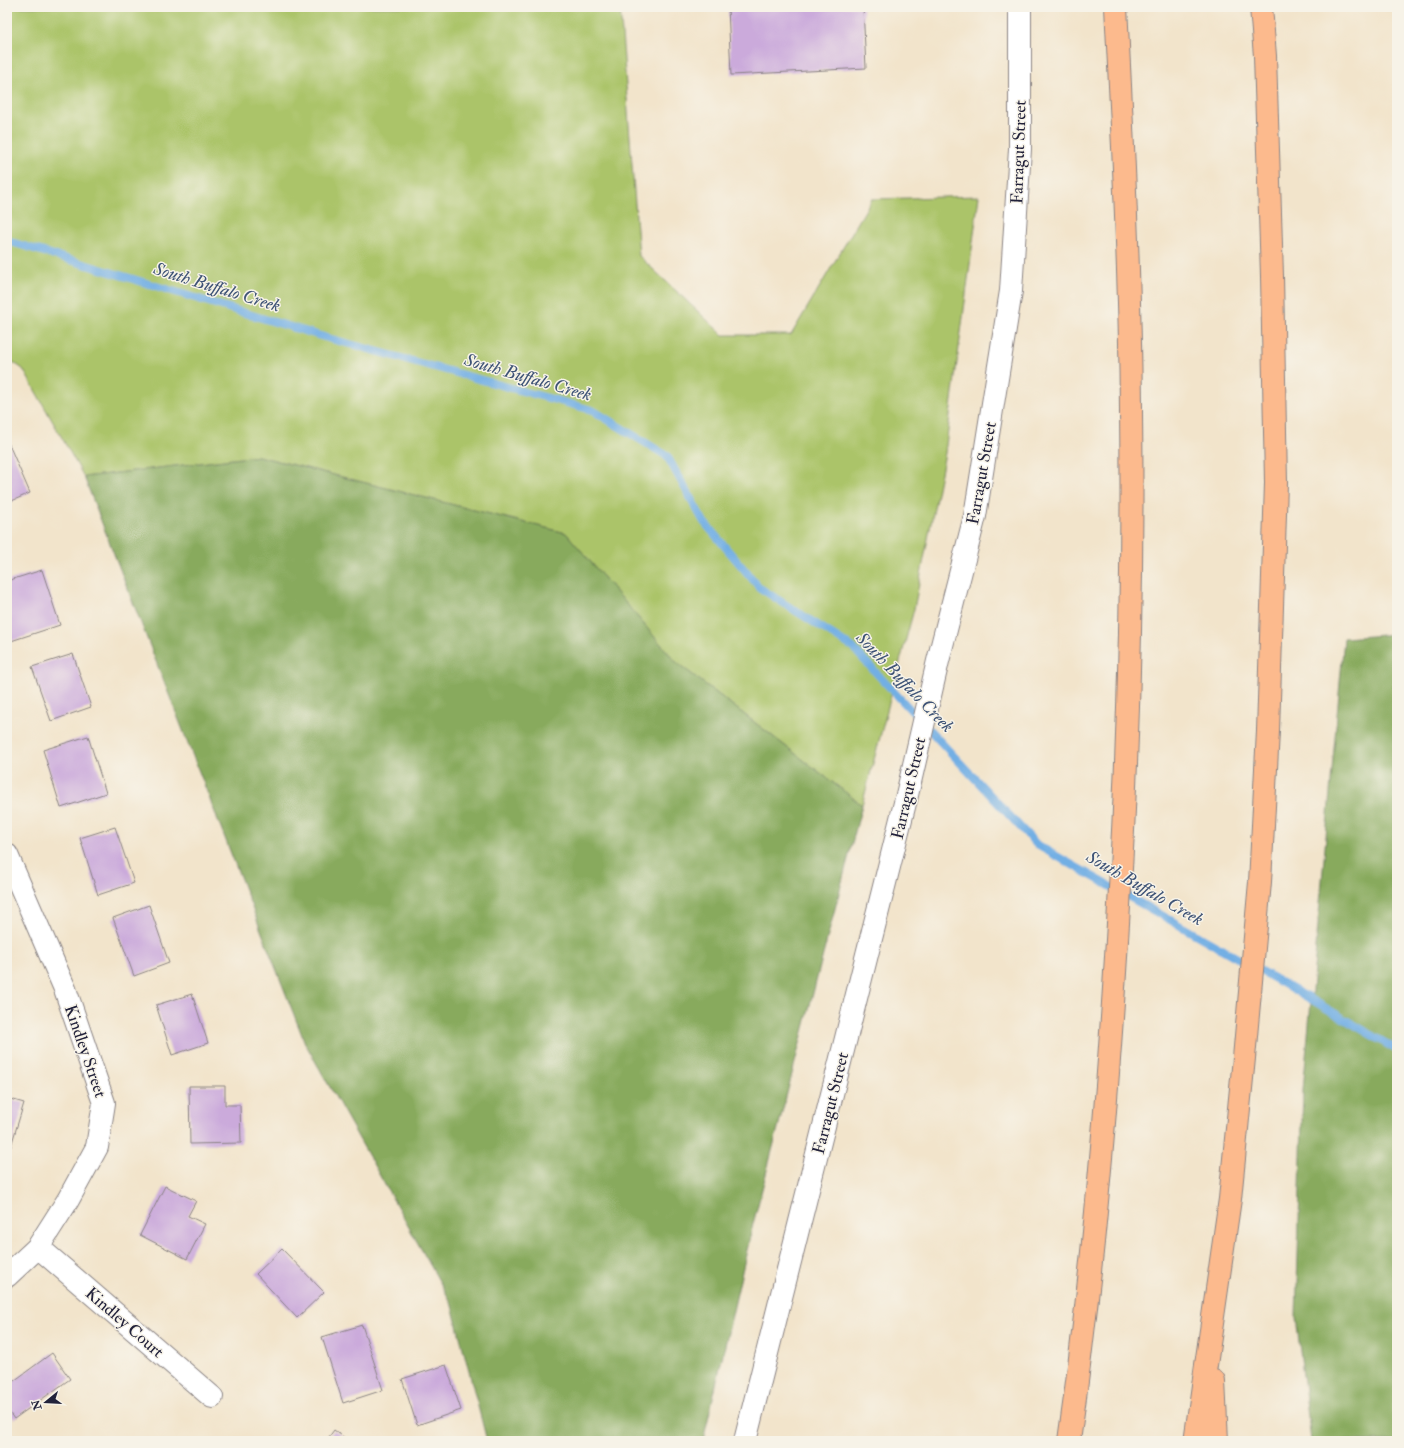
<svg xmlns="http://www.w3.org/2000/svg" width="1404" height="1448" viewBox="0 0 1404 1448" font-family="'IM FELL Double Pica',serif">
  <style>
    .green { fill: #abc469; stroke: #667352 }
    .forest { fill: #88aa5d; stroke: #55664c }
    .lines { fill: none; stroke-linecap: round; stroke-linejoin: round }
    .stream { stroke: #72afe4; stroke-width: 8 }
    .building { fill: #cbaadb }
    .minor-casing { stroke: #8a8383; stroke-width: 24 }
    .motorway-casing { stroke: #8a8383; stroke-width: 24 }
    .minor { stroke: #fff; stroke-width: 22 }
    .motorway { stroke: #fcba8d; stroke-width: 22 }
    .labels { text-anchor: middle; stroke-width: 3; stroke-linejoin: round; paint-order: stroke }
    .street-label { font-size: 17px; fill: #22223b; stroke: #f7f3e8 }
    .water-label { font-size: 18px; font-style: italic; fill: #3e5376; stroke: #f7f3e8 }
  </style>
  <rect width="100%" height="100%" fill="#f7f3e8"/>
  <filter id="ink" filterUnits="userSpaceOnUse"><feTurbulence type="fractalNoise" baseFrequency=".025" numOctaves="2"/><feDisplacementMap in="SourceGraphic" scale="8" xChannelSelector="R" yChannelSelector="G"/><feConvolveMatrix kernelMatrix="1 2 1 2 8 2 1 2 1" color-interpolation-filters="sRGB"/></filter>
  <filter id="wash" filterUnits="userSpaceOnUse"><feTurbulence type="fractalNoise" baseFrequency=".012" numOctaves="4" result="noise"/><feDisplacementMap in="SourceGraphic" scale="16" xChannelSelector="R" yChannelSelector="G"/><feGaussianBlur stdDeviation="0.9" result="paint"/><feColorMatrix in="noise" values="0 0 0 0 0 0 0 0 0 0 0 0 0 0 0 0 0 1.4 0 .05"/><feComposite in="paint" operator="in"/></filter>
  <g filter="url(#wash)">
    <rect width="100%" height="100%" fill="#f2e4cb"/>
    <polygon class="green" points="7,7 620,7 639,256 723,335 791,335 872,199 979,196 945,453 914,609 862,805 676,662 566,533 258,456 84,477 23,369 7,358"/>
    <g class="forest">
      <polygon points="258,456 566,533 676,662 862,805 753,1224 703,1441 487,1441 451,1302 305,1043 84,477"/>
      <polygon points="1397,634 1397,1441 1311,1441 1296,1317 1303,1090 1344,638"/>
    </g>
    <g class="lines">
      <polyline class="stream" points="7,239 11,242 324,337 592,410 667,456 704,522 760,588 852,647 1037,845 1314,1001 1397,1050"/>
    </g>
    <g id="blocks">
      <g class="building">
        <polygon points="728,7 863,7 866,68 731,75"/>
        <polygon points="7,440 30,493 7,503"/>
        <polygon points="42,570 60,625 11,641 7,631 7,581"/>
        <polygon points="73,654 91,707 51,721 32,667"/>
        <polygon points="88,736 106,793 61,808 43,750"/>
        <polygon points="115,827 134,883 98,895 80,838"/>
        <polygon points="149,905 169,963 134,976 113,918"/>
        <polygon points="192,994 208,1043 172,1055 156,1005"/>
        <polygon points="189,1086 225,1086 225,1105 240,1105 241,1143 190,1144"/>
        <polygon points="7,1098 24,1103 7,1159"/>
        <polygon points="165,1186 196,1201 188,1216 205,1224 187,1259 140,1235"/>
        <polygon points="282,1249 324,1292 297,1318 256,1274"/>
        <polygon points="362,1325 383,1390 343,1403 322,1337"/>
        <polygon points="52,1353 70,1379 14,1419 7,1409 7,1386"/>
        <polygon points="446,1365 461,1410 417,1425 402,1379"/>
        <polygon points="334,1430 349,1441 326,1441"/>
      </g>
    </g>
  </g>
  <g filter="url(#ink)">
    <use href="#blocks" fill-opacity="0" stroke="#8a8383" stroke-width="1"/>
    <g class="lines">
      <defs>
        <g id="minor">
          <polyline points="7,855 65,989 104,1103 97,1147 68,1200 38,1247 7,1276"/>
          <polyline points="38,1247 212,1397"/>
          <polyline points="745,1441 907,795 938,661 975,516 1011,291 1020,149 1020,7"/>
        </g>
        <g id="motorway">
          <polyline points="1214,1381 1217,1441"/>
          <path d="M1069 1441C1095 1258 1110 1072 1120 888 1129 729 1133 570 1131 411 1130 276 1123 142 1116 7"/>
          <polyline points="1195,1441 1230,1199 1244,1058 1260,882 1268,731 1276,483 1272,276 1265,56 1261,7"/>
        </g>
      </defs>
      <use href="#minor" class="minor-casing"/>
      <use href="#motorway" class="motorway-casing"/>
      <use href="#minor" class="minor"/>
      <use href="#motorway" class="motorway"/>
    </g>
  </g>
  <g class="labels">
    <g class="street-label">
      <text transform="translate(1018 152) rotate(-88)" y="6">Farragut Street</text>
      <text transform="translate(981 473) rotate(-80)" y="6">Farragut Street</text>
      <text transform="translate(908 788) rotate(-77)" y="6">Farragut Street</text>
      <text transform="translate(86 1051) rotate(71)" y="6">Kindley Street</text>
      <text transform="translate(830 1103) rotate(-76)" y="6">Farragut Street</text>
      <text transform="translate(125 1322) rotate(41)" y="6">Kindley Court</text>
    </g>
    <g class="water-label">
      <text transform="translate(217 287) rotate(17)" y="6">South Buffalo Creek</text>
      <text transform="translate(528 377) rotate(16)" y="6">South Buffalo Creek</text>
      <text transform="translate(905 682) rotate(46)" y="6">South Buffalo Creek</text>
      <text transform="translate(1145 888) rotate(30)" y="6">South Buffalo Creek</text>
    </g>
  </g>
  <rect width="1404" height="1448" fill="none" stroke="#f7f3e8" stroke-width="24"/>
  <g transform="translate(46 1402) rotate(252)" stroke="#f7f3e8" stroke-width="3" paint-order="stroke">
  <path d="M0-3L7 15L0 10L-7 15Z" fill="#22223b"/>
  <text y="-6" font-size="11" font-weight="bold" text-anchor="middle" fill="#22223b">N</text>
  </g>
</svg>
